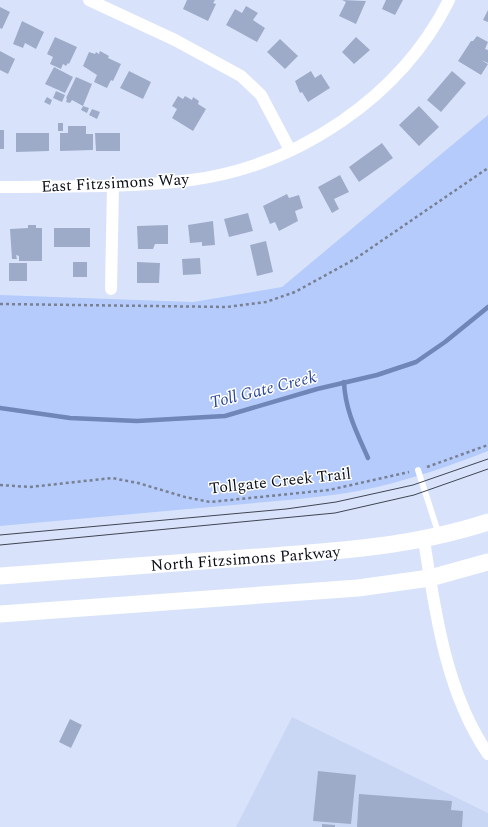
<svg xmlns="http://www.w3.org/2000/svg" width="488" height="827" viewBox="0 0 488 827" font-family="Spectral,serif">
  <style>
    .built { fill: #cad7f4 }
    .green { fill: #b4cbfc }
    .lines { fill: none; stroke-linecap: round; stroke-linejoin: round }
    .stream { stroke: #7085b8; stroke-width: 4.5 }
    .building { fill: #9eabc8 }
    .path { stroke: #788091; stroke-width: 2.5; stroke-dasharray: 3 3; stroke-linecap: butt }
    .lane { stroke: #fff; stroke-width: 6 }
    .street { stroke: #fff; stroke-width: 12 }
    .secondary { stroke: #fff; stroke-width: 17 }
    .tram { stroke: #3f4553; stroke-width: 1 }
    .labels { text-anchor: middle; stroke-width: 3; stroke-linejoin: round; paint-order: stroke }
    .street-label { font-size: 16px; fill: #0a0e18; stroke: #fff }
    .water-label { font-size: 17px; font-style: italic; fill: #2c4997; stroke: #fff }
  </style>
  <rect width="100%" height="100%" fill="#d8e3fb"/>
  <polygon class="built" points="292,717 488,813 488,827 236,827"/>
  <path class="green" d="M488 115V451C452 465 415 478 377 487 352 493 325 496 299 499L0 526V295L193 302 282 287Z"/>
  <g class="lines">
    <g class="stream">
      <path d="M344 382C345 410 357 433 368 458"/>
      <polyline points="0,408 70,418 137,421 225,416 317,389 377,375 416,362 445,342 488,307"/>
    </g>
  </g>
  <g class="building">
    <polygon points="187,0 215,0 213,3 216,4 208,21 183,9"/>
    <polygon points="342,0 366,1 356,24 339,16 346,2"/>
    <polygon points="386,0 403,0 395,15 382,9"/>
    <polygon points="246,6 258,13 253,20 265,28 257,42 226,25 235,9 242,13"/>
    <polygon points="0,7 10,12 2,29 0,28"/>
    <polygon points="488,10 488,22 483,20"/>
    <polygon points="22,21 44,32 36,49 25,43 23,48 13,44"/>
    <polygon points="477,36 488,42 485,49 488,50 488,63 481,60 488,64 481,75 458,61 471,41 473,41"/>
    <polygon points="55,37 77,47 69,64 68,63 66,66 63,64 61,69 50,64 53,57 47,54"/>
    <polygon points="356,37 370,50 354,64 342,52"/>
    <polygon points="280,39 298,56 285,69 267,52"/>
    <polygon points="0,51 15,59 8,74 0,70"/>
    <polygon points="100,51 109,56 108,58 121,64 113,81 111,80 107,88 94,82 97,75 83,66 89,52 95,54 96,52 99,54"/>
    <polygon points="54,67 73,77 65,93 45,84"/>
    <polygon points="129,71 151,82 143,99 120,88"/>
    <polygon points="311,71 315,78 321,74 330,88 308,102 302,92 300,93 295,81"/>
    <polygon points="452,71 466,83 441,112 427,100"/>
    <polygon points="76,77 92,84 83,106 72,100 70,103 66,102 67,99 66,98"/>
    <polygon points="56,91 65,95 62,102 53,98"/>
    <polygon points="178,96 183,99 185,96 192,100 193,97 199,101 198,104 206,109 193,131 172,118 177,109 172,106"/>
    <polygon points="47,97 52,100 50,105 44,102"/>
    <polygon points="83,106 89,108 87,113 81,110"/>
    <polygon points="419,106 439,127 419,146 399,125"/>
    <polygon points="92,109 100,112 97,119 89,115"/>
    <rect x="58" y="123" width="5" height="8"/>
    <polygon points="68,126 86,126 86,134 93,134 93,150 60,151 60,133 68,133"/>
    <rect x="0" y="130" width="4" height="19"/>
    <polygon points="16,133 49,133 49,151 16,152"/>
    <polygon points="95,133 120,133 120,151 96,151"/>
    <polygon points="382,143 393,158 359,182 349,167"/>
    <polygon points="340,175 349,192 334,199 339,209 332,213 318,187"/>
    <polygon points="287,194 289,198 299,195 303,208 295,211 298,221 279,231 275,222 270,224 263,206"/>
    <polygon points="248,213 253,231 229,237 224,219"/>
    <polygon points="213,221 215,245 202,246 202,242 190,243 188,225"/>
    <polygon points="28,225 36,225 36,228 42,228 42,261 19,261 19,256 16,255 17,259 12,259 10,229 28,228"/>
    <polygon points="168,225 168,244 155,244 153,249 138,249 137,226"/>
    <rect x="54" y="228" width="36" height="19"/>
    <polygon points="266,241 273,272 257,276 250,245"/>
    <polygon points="200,258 201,274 183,275 182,259"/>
    <rect x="73" y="262" width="14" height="15"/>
    <polygon points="137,262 160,263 159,283 137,283"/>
    <rect x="9" y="263" width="18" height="18"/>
    <polygon points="70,719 82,725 71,748 59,742"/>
    <polygon points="318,771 356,775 351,824 313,821"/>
    <polygon points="359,794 452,801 451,810 463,811 462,827 357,827"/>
    <polygon points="322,824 335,825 335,827 322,827"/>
  </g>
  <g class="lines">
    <g class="path">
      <polyline points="0,304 227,307 266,302 295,292 355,259 488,168"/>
      <polyline points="427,467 488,445"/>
      <polyline points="0,485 30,487 112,478 138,483 185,497 210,502 329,490 409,472"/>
    </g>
    <polyline class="lane" points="418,470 439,535"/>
    <g class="street">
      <polyline points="89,0 175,40 241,76 261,95 290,150"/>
      <path d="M0 187C63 186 128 188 191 180 297 166 401 97 449 0"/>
      <polyline points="111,289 113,185"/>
      <path d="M424 540C435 612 446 693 488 754"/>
    </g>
    <g class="secondary">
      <path id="s1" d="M0 576C81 570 163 564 244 558 327 552 408 548 488 522"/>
      <polyline points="0,614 358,588 430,578 488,562"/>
    </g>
    <g class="tram">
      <polyline points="0,535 286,509 336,502 413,485 488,459"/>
      <polyline points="0,545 335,513 414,495 488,469"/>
    </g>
  </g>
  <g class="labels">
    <g class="street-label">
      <text transform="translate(115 182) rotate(-3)" y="6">East Fitzsimons Way</text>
      <text transform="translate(280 480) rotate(-6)" y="6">Tollgate Creek Trail</text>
      <text dy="6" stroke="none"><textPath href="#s1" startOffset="246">North Fitzsimons Parkway</textPath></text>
    </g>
    <g class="water-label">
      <text transform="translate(263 389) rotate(-14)" y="6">Toll Gate Creek</text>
    </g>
  </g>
</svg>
